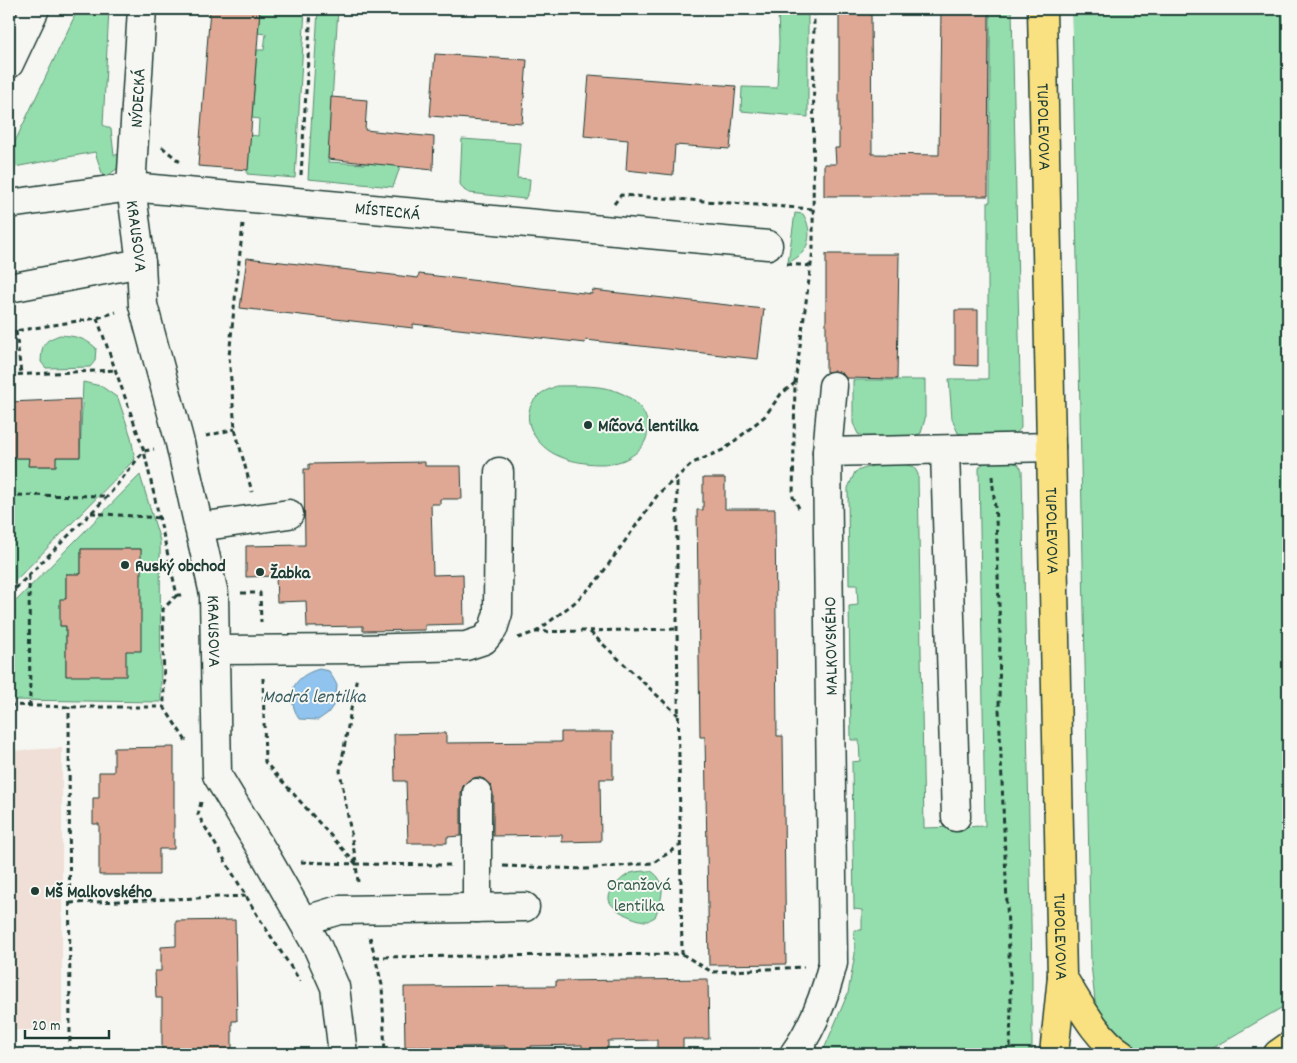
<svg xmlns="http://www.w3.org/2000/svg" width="1297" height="1063" viewBox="0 0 1297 1063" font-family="Dekko,sans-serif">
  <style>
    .built { fill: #efdfd6 }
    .green { fill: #94ddad; stroke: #5a8d70; fill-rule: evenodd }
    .water { fill: #90c3ed; stroke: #638da3 }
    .building { fill: #dfa895; stroke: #1f3d34 }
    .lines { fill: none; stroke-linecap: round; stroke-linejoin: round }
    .minor-casing { stroke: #1f3d34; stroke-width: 31 }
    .major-casing { stroke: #1f3d34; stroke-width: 31 }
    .path { stroke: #1f3d34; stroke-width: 3; stroke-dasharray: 5 4; stroke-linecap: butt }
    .minor { stroke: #f6f6f2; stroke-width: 28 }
    .major { stroke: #f9e181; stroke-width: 28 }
    .poi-dot { fill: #1f3d34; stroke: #f6f6f2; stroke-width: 2 }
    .labels { text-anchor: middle; stroke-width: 4; stroke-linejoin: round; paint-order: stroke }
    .street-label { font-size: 18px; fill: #1f3d34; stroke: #f6f6f2 }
    .poi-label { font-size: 18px; font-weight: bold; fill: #1f3d34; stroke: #f6f6f2; text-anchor: start }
    .park-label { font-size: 18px; fill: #365d4c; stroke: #f6f6f2 }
    .water-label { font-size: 19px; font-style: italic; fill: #3b5e62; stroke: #f6f6f2 }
  </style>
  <rect width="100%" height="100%" fill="#f6f6f2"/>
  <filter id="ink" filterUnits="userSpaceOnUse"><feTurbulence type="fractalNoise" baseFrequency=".02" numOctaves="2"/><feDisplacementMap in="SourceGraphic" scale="10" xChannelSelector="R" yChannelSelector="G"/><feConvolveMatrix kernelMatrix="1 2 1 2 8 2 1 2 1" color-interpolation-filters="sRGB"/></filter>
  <g filter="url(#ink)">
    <polygon class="built" points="62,748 62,1030 9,1030 9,751"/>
    <g class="green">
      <polygon points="78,9 109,9 103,125 111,129 114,155 125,154 119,167 104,179 95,152 9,168 9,154"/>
      <polygon points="260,9 305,9 295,178 247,174 250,135 258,136 259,119 252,118 257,50 264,50 266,34 258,33"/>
      <polygon points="318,9 338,9 328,162 365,164 367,132 403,134 400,167 393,187 308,179"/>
      <polygon points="778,9 808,9 808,117 741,111 742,87 777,88 779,42"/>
      <path d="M990 9H1012L1021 428C1019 430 1018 432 1015 434 1005 440 970 436 958 433L952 419 949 379H988V202H990Z"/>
      <polygon points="1072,9 1288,9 1288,1004 1202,1054 1149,1054 1131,1047 1110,1028 1095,1001 1091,964"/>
      <polygon points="462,139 520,143 517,178 530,179 529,191 525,199 469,193 464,190 460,184"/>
      <path d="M795 213 803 214C810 225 812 242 802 253 799 257 793 260 788 263Z"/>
      <path d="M60 335C75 336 85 338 96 348L95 361 90 367 46 368 41 362C42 344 43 341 60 335Z"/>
      <polygon points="853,380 925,380 925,419 921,433 910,438 872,439 858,434 853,423"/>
      <polygon points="83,382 101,386 118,398 131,437 135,459 9,587 9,458 29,458 29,466 55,466 56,457 80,457"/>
      <path d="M556 386C577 386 604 384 623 394 654 409 658 445 624 460 608 467 577 464 561 457 536 448 515 416 539 395 543 391 551 389 556 386Z"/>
      <path d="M1007 461 1018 464 1022 470 1032 971V1054H822L848 993 855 954 854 930H862V910L854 909 852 762 860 761 859 740H851L849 606 858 605 857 585H849L848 488 855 472C874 464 894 460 914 467L918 474 924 828 985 826 979 468C984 459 998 461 1007 461Z"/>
      <path d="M140 475 160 541 161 702 9 700V608ZM81 549H141L125 651 66 676V626H60L66 599V574H81Z"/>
      <path d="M651 871C669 882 661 901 655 917 655 917 649 920 648 921 638 922 610 910 609 899 608 890 623 876 631 873 637 871 645 871 651 871Z"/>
    </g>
    <path class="water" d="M319 669 329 671 337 685 335 703 328 713 318 720 299 719C285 694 292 677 319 669Z"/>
    <g class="building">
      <polygon points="210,9 260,9 248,170 198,166"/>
      <polygon points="839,9 871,9 872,154 939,155 941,9 989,9 988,196 824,196 824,164 836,164 835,148 839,148"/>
      <polygon points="435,54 527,60 522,123 430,116"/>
      <polygon points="589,75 736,86 730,149 675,145 673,175 626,170 628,140 584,136"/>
      <polygon points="331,97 367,100 365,130 434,137 433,170 328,159"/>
      <polygon points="826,254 899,254 897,379 846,378 842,373 835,371 826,372"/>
      <polygon points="247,258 418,278 419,274 592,294 592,290 764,309 758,359 586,340 585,343 413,324 413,328 240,308"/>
      <polygon points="955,310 978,310 978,366 955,365"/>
      <polygon points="80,399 80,457 56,457 56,466 28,466 29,458 9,458 9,402"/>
      <polygon points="425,462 425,466 461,466 462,499 440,499 440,504 431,504 433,575 463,574 464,624 425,625 425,630 363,631 363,626 307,627 306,601 277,602 276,576 246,577 246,546 305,545 304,469 309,469 309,464"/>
      <polygon points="703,478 725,478 725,509 775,509 777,736 783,736 786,964 709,965 705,737 700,737 697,510 703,510"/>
      <polygon points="81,549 141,549 141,651 126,651 126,676 66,676 66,626 60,626 60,599 66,599 66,574 81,574"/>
      <polygon points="561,732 613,732 613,779 600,779 601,841 562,842 562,835 493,836 493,793 491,786 484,779 477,777 469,780 463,786 461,793 461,836 447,837 447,843 408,843 406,781 395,781 394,734 446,733 446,743 561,742"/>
      <polygon points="174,747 174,849 159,849 159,875 99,875 99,824 93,824 93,798 99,798 99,772 114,772 114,748"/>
      <polygon points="235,920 237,1021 232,1021 232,1054 162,1054 162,998 156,998 155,971 161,971 161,947 176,946 176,921"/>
      <polygon points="708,979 709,1039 683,1039 683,1048 657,1048 657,1040 608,1041 608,1048 582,1049 582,1045 531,1046 531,1054 505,1054 505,1046 456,1047 456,1054 430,1054 430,1047 405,1047 404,987 556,986 556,981"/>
    </g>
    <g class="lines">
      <defs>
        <g id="minor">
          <path id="s1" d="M142 9 131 187 141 263 143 305 180 443 214 594 217 775 268 860 317 946 335 987 343 1054"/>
          <polyline points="9,64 35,9"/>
          <path id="s2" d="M9 204 131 187 768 245"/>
          <polyline points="9,288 141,263"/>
          <polyline points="945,450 956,817"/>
          <polyline points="827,452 833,386"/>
          <polyline points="199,527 289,514"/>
          <polyline points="215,650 359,649 466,646 484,640 493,629 498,613 499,472"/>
          <polyline points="477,793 477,908"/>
          <polyline points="303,921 339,910 525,907"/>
          <path d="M794 1054C814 1026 825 996 833 963L827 452 1051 447"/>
        </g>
        <g id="major">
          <path id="s3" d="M1042 9 1062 977 1054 1054"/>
          <path d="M1062 977C1079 1003 1095 1037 1122 1054"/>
          <polyline points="1278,1054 1288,1047"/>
        </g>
      </defs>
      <use href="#minor" class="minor-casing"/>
      <use href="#major" class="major-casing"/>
      <g class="path">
        <polyline points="162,147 180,162"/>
        <polyline points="301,175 311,9"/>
        <polyline points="614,204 621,195 813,209"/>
        <polyline points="243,224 229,356 235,429 252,492"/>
        <polyline points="787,264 812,266"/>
        <polyline points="97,318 144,451 177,595 185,595"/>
        <polyline points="16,331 21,374"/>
        <polyline points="9,332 97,318 116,312"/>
        <polyline points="9,375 116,370"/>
        <polyline points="206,436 235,429"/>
        <polyline points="992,476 996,518 1000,634 999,708 1011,1002 1010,1054"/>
        <polyline points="9,495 108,496"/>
        <polyline points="799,508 793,497 795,383 813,250 814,9"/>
        <polyline points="91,513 160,518"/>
        <polyline points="29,576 30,706"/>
        <polyline points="241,593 260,593 261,622"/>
        <polyline points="9,595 108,496 144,451 154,449"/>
        <polyline points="177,595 163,609 164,707 188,744"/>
        <polyline points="536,632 574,603 596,582 659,493 693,463 725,449 765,416 781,394 795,383"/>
        <polyline points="590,632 678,715"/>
        <polyline points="518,638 535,632 677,629"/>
        <polyline points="263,678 265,762 356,864 358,882"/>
        <polyline points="9,705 69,707 164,707"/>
        <polyline points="201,802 198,815 259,918 300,981"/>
        <polyline points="301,862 356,864 450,865"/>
        <polyline points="356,862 340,771 357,676"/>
        <polyline points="503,866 585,869 653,863 679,846"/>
        <polyline points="70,903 247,896"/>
        <polyline points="370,937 382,985 385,1054"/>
        <polyline points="682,954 712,972 804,967"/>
        <polyline points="375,957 682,954 677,629 677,478"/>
        <polyline points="70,1053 104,1052 104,1054"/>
        <polyline points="9,1054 70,1053 69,707"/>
      </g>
      <use href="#minor" class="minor"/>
      <use href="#major" class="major"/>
    </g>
  </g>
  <g class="poi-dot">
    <circle cx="588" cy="425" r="5"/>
    <circle cx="125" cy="565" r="5"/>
    <circle cx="260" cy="572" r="5"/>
    <circle cx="35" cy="891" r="5"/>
  </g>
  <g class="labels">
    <g class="street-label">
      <text transform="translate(137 98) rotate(-87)" y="6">NÝDECKÁ</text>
      <text dy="6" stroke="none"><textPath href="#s3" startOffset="118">TUPOLEVOVA</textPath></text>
      <text dy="6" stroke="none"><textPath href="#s2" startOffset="381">MÍSTECKÁ</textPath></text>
      <text dy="6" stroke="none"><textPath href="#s1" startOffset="228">KRAUSOVA</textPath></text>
      <text dy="6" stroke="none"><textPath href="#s3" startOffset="522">TUPOLEVOVA</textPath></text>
      <text dy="6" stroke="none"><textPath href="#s1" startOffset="632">KRAUSOVA</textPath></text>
      <text transform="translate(830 646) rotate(-91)" y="6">MALKOVSKÉHO</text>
      <text dy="6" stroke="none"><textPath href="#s3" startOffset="928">TUPOLEVOVA</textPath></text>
    </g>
    <g class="poi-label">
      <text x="598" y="431">Míčová lentilka</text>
      <text x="135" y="571">Ruský obchod</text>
      <text x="270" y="578">Žabka</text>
      <text x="45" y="897">MŠ Malkovského</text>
    </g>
    <g class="park-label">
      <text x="639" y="890">Oranžová<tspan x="639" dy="21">lentilka</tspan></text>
    </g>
    <g class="water-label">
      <text x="314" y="702">Modrá lentilka</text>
    </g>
  </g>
  <rect width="1297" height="1063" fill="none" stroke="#f6f6f2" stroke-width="30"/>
  <rect x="15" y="15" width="1267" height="1033" fill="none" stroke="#1f3d34" stroke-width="2" filter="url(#ink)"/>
  <path d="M25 1030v8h84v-8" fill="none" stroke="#1f3d34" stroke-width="2.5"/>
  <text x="32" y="1030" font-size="15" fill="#1f3d34" stroke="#f6f6f2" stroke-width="4" paint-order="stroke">20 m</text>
</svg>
